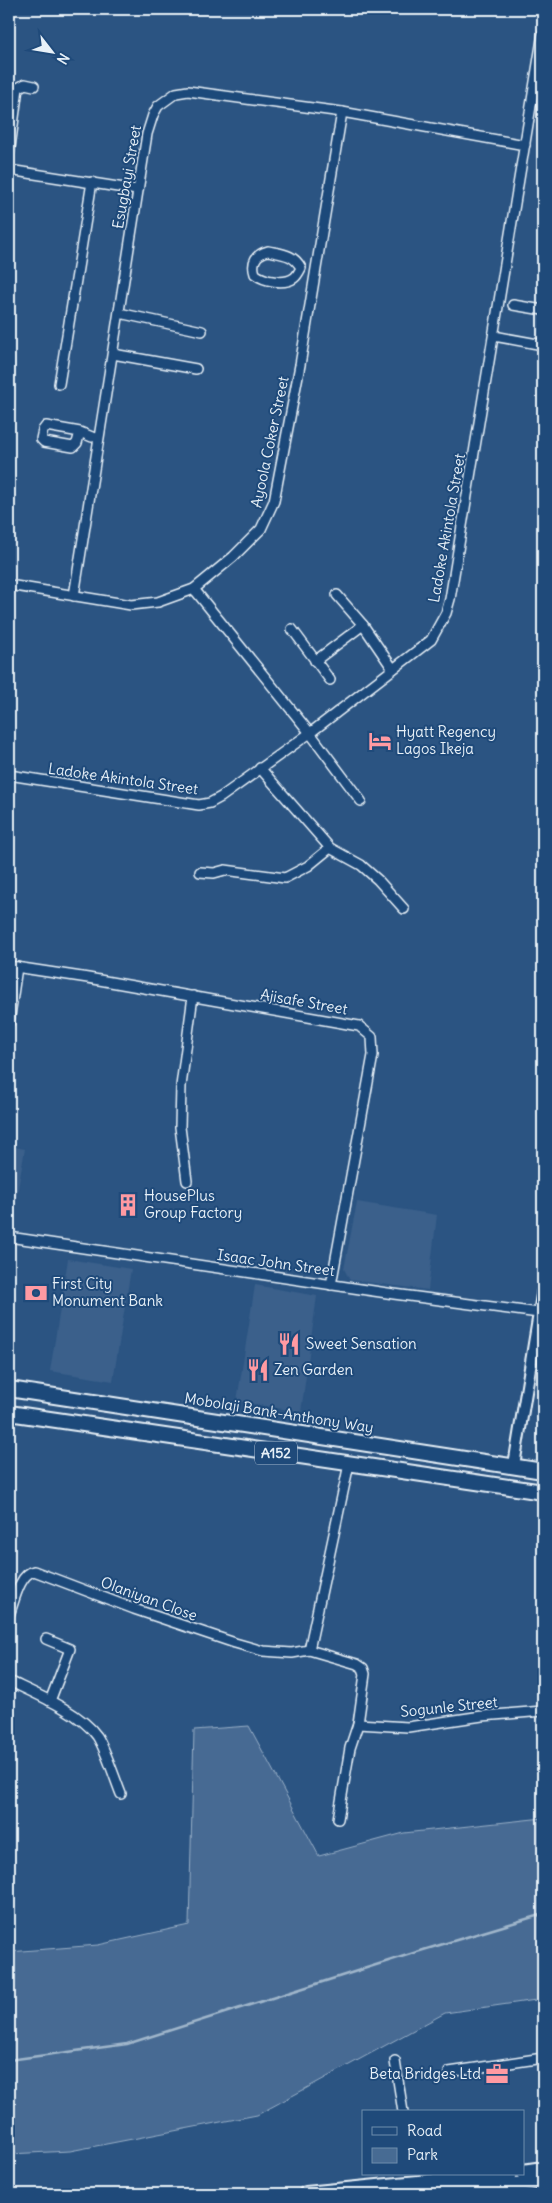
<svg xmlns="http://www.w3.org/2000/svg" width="552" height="2203" viewBox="0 0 552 2203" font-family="Delius,sans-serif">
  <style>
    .built { fill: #3a608b }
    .green { fill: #476b93; stroke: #98aec6 }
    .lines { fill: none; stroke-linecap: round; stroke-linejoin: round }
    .stream { stroke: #a0b6cb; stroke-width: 2.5 }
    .minor-casing { stroke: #e8f1f8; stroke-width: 12 }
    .tertiary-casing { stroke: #e8f1f8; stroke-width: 14 }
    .primary-casing { stroke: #e8f1f8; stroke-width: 18 }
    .minor { stroke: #1f4a7a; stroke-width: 9 }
    .tertiary { stroke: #1f4a7a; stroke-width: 10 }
    .primary { stroke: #1f4a7a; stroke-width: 14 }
    .labels { text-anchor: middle; stroke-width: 4; stroke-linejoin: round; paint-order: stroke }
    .shield { fill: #1f4a7a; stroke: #acbfd2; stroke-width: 1 }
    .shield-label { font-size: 14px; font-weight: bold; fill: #e8f1f8 }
    .street-label { font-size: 15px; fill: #e8f1f8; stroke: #1f4a7a }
    .poi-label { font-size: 15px; fill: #e8f1f8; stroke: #1f4a7a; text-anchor: start }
  </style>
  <rect width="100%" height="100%" fill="#2b5482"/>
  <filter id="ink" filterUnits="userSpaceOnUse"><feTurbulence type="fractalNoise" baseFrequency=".02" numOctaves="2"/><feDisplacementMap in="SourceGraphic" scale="10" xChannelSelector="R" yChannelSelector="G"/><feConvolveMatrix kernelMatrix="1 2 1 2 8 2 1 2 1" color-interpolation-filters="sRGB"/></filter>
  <g filter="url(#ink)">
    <g class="built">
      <polygon points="9,1146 25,1149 11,1229 9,1229"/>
      <polygon points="357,1202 437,1215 428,1290 350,1280 344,1269"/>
      <polygon points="68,1259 131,1269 113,1381 50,1371"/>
      <polygon points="255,1285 317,1296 301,1412 237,1401"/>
    </g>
    <polygon class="green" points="249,1726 319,1856 404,1833 543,1818 543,1999 445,2013 257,2115 70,2151 9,2154 9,1952 98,1945 189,1925 194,1730"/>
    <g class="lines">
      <polyline class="stream" points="9,2060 127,2044 420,1951 543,1914"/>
      <defs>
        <g id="minor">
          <polyline points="9,155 18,88 25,84 34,86"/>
          <polyline points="9,170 137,190"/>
          <path d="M268 251C282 254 294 254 301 268 299 272 297 276 294 278 284 285 264 281 255 274 251 262 256 254 268 251Z"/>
          <polyline points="513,305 543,310"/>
          <polyline points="119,313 202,331"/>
          <polyline points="494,336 543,345"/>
          <polyline points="113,354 196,369"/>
          <polyline points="59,384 92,182"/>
          <polyline points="80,432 77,443 73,447 44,442 41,439 43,430 46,426 80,432 92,437"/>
          <polyline points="9,585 131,605 158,602 194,589 233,557 261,529 274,501 300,365 342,112"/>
          <polyline points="194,589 310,733 361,801"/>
          <polyline points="337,595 363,625 393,669"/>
          <polyline points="74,596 147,134 153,115 158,106 176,93 188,91 342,112 525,145"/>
          <polyline points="292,629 330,680"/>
          <polyline points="315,661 363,625"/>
          <polyline points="260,768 330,848 361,865 378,880 404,909"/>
          <polyline points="9,775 199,805 210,803 221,797 310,733 431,640 446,613 450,599 543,33"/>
          <polyline points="200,872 214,873 225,870 285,878 308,866 330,848"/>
          <polyline points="9,966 88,978 359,1026 372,1037 373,1055 331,1285"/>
          <polyline points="9,1023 17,967"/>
          <polyline points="187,1181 180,1127 181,1086 193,996"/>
          <polyline points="9,1237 394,1294 539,1313"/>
          <path d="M9 1615C14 1603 19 1574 34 1571L134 1609 235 1643 263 1651 292 1653 309 1650 357 1664 363 1668 365 1674 358 1724 350 1748 338 1819"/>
          <polyline points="46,1639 70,1649 50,1701"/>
          <polyline points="309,1650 349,1464"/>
          <path d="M9 1681C36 1694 80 1712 97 1736 105 1748 115 1779 121 1794"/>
          <polyline points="358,1724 408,1727 482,1716 543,1711"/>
          <polyline points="395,2061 403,2112"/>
          <polyline points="449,2072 543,2058"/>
        </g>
        <polyline id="tertiary" points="514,1465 543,1289"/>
        <g id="primary">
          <polyline points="9,1389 543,1471"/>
          <polyline points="9,1413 543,1492"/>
          <polyline points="523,2172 543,2169"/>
          <polyline points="306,2194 510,2174"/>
          <polyline points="417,2194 510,2186 543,2181"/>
        </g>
      </defs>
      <use href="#minor" class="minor-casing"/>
      <use href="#tertiary" class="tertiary-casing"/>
      <use href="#primary" class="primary-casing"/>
      <use href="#minor" class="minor"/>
      <use href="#tertiary" class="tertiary"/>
      <use href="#primary" class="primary"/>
    </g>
  </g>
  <defs>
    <symbol id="hotel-bare" viewBox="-9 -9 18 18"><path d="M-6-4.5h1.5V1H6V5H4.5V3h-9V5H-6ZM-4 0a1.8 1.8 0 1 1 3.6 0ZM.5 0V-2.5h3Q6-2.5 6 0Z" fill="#ff9aa2" stroke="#1f4a7a" stroke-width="2.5" paint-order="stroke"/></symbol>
    <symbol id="building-bare" viewBox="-9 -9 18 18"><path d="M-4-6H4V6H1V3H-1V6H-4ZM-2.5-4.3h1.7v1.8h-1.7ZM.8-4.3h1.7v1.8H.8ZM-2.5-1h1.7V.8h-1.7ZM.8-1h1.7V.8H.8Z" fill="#ff9aa2" stroke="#1f4a7a" stroke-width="2.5" paint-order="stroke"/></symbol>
    <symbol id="bank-bare" viewBox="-9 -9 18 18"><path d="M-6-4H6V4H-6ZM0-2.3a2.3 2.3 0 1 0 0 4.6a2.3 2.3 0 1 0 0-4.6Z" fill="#ff9aa2" stroke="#1f4a7a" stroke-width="2.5" paint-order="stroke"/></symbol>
    <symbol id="restaurant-bare" viewBox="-9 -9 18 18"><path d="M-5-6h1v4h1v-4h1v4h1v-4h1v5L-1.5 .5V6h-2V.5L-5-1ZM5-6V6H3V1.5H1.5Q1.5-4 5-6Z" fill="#ff9aa2" stroke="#1f4a7a" stroke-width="2.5" paint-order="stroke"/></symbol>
    <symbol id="office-bare" viewBox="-9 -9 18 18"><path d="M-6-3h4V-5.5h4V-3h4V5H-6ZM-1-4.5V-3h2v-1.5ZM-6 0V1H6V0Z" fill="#ff9aa2" stroke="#1f4a7a" stroke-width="2.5" paint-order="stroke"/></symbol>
  </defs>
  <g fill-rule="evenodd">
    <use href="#hotel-bare" x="364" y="725" width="32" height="32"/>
    <use href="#building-bare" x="112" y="1189" width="32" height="32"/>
    <use href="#bank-bare" x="20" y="1277" width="32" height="32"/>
    <use href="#restaurant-bare" x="273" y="1328" width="32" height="32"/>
    <use href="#restaurant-bare" x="242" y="1354" width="32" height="32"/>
    <use href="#office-bare" x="481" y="2058" width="32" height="32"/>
  </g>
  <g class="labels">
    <rect class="shield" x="255" y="1441.5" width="42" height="23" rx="4"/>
    <g class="shield-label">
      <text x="276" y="1458">A152</text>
    </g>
    <g class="street-label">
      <text transform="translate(127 177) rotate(-80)" y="5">Esugbayi Street</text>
      <text transform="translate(270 442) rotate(-78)" y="5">Ayoola Coker Street</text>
      <text transform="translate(447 528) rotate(-80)" y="5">Ladoke Akintola Street</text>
      <text transform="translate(123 779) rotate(8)" y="5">Ladoke Akintola Street</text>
      <text transform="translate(304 1002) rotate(10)" y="5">Ajisafe Street</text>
      <text transform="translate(276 1263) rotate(8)" y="5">Isaac John Street</text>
      <text transform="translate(279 1413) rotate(9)" y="5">Mobolaji Bank-Anthony Way</text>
      <text transform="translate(149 1599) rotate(20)" y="5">Olaniyan Close</text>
      <text transform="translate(449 1707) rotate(-6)" y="5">Sogunle Street</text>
    </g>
    <g class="poi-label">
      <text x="396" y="737">Hyatt Regency<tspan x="396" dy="17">Lagos Ikeja</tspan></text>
      <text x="144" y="1201">HousePlus<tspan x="144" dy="17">Group Factory</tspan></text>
      <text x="52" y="1289">First City<tspan x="52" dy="17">Monument Bank</tspan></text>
      <text x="306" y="1349">Sweet Sensation</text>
      <text x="274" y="1375">Zen Garden</text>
      <text x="481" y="2079" text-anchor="end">Beta Bridges Ltd</text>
    </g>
  </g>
  <rect width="552" height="2203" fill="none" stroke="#1f4a7a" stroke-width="30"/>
  <rect x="15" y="15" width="522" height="2173" fill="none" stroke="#e8f1f8" stroke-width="2" filter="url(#ink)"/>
  <rect x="362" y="2110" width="162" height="65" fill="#1f4a7a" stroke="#6f8dac"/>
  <rect x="372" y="2127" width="25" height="8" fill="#1f4a7a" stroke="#6f8dac"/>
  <text x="407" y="2136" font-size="15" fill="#e8f1f8">Road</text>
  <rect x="372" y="2148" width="25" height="15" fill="#476b93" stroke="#6f8dac"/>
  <text x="407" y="2160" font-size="15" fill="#e8f1f8">Park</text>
  <g transform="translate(52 52) rotate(121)" stroke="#1f4a7a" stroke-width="4" paint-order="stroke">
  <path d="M0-4L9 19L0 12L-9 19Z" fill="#e8f1f8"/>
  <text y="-8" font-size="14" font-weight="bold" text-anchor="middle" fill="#e8f1f8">N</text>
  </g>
</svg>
